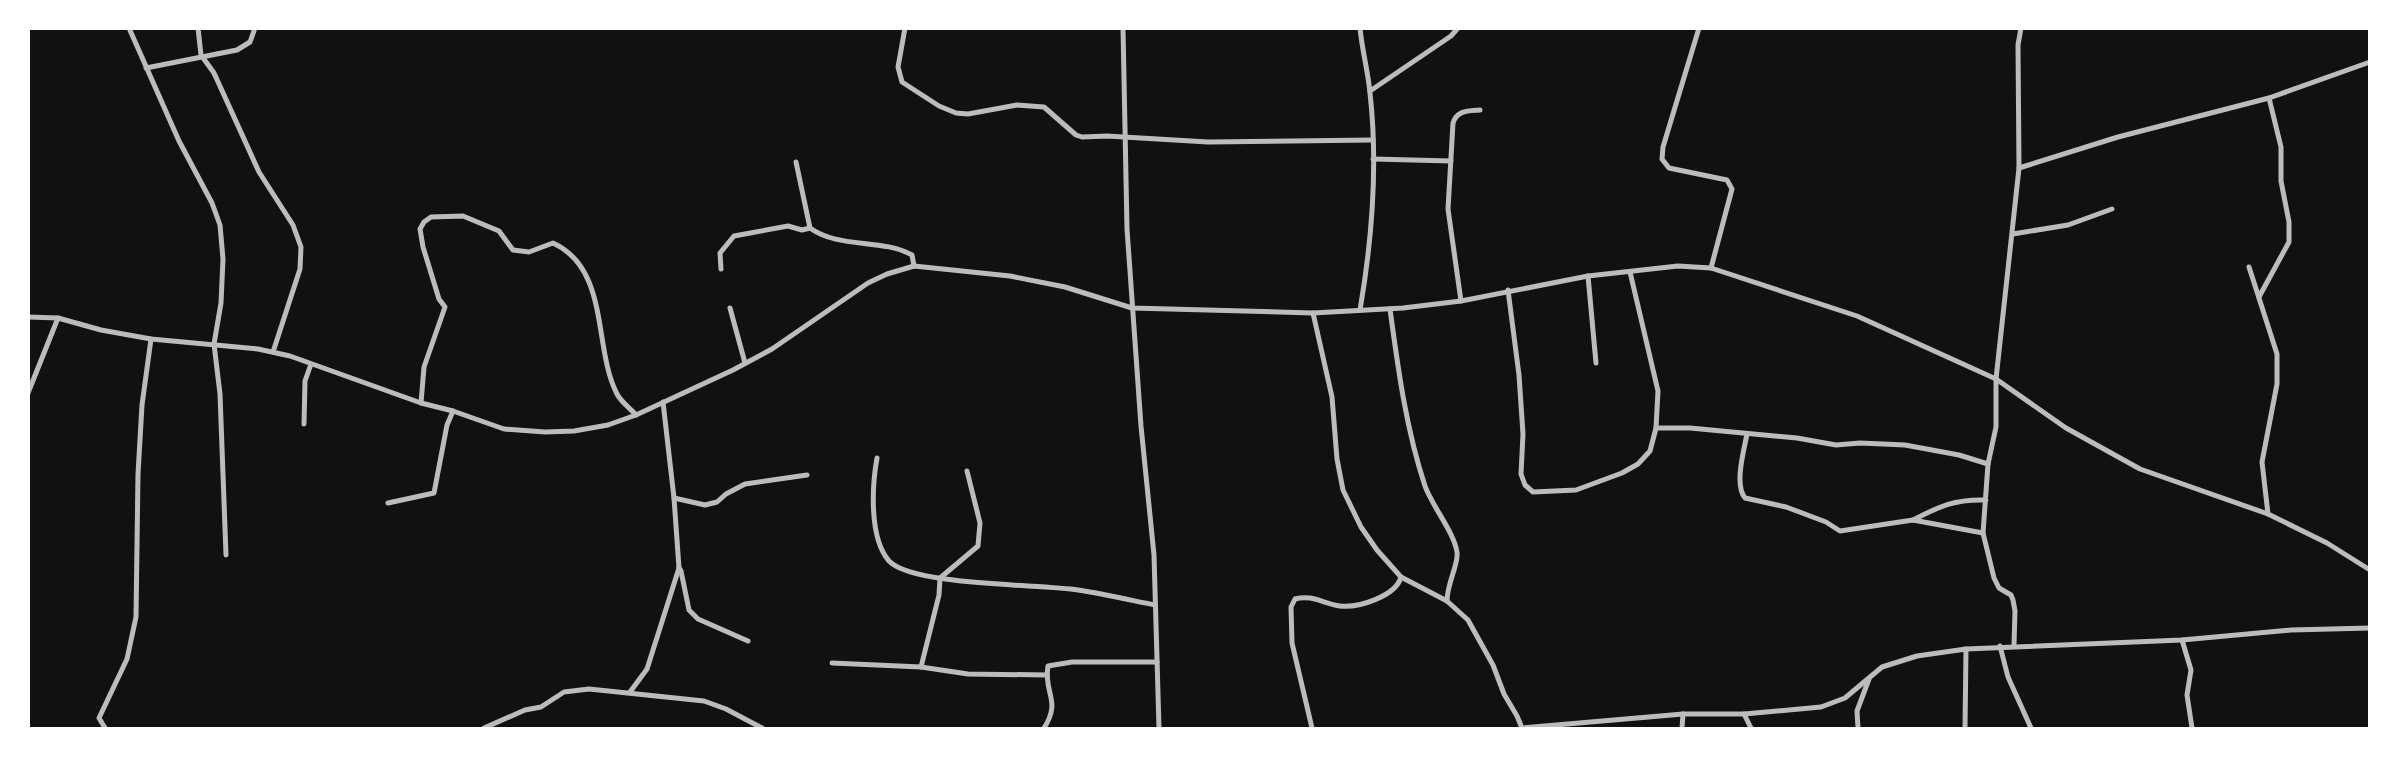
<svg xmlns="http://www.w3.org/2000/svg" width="2398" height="757" viewBox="0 0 2398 757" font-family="'Noto Sans',sans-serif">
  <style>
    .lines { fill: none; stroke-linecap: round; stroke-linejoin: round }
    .minor { stroke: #bcbcbc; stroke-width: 5 }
  </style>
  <rect width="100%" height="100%" fill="#111"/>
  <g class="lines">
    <g class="minor">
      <polyline points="129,28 179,141 212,203 220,225 223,259 221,303 214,344 220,394 226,555"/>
      <polyline points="198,28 201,55 214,73 259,172 293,225 301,247 300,269 273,352"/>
      <polyline points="905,28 898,67 902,82 939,106 956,113 968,114 1017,105 1044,107 1076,135 1082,137 1107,136 1208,142 1373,140"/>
      <polyline points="1123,28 1127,229 1141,426 1154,555 1159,728"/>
      <path d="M1360 28C1362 50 1368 71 1370 93 1378 164 1372 240 1360 310"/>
      <polyline points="1699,28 1663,147 1662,159 1669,168 1727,180 1732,189 1711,268"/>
      <polyline points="146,68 237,50 250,42 255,28"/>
      <polyline points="1370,91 1451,36 1458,28"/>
      <polyline points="1373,159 1451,161"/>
      <path d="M796 162 810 228C839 249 881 238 912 255L914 266"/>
      <polyline points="2019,168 2118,137 2269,98 2370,62"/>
      <polyline points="2013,234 2068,225 2112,209"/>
      <polyline points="2249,267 2277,354 2277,384 2262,462 2268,514"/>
      <polyline points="721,269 720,253 734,236 788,226 802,230 810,228"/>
      <polyline points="1588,276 1596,363"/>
      <polyline points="1508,290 1519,375 1523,434 1521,474 1525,485 1533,492 1576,490 1622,473 1638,464 1650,451 1656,428 1658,391 1630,272"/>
      <polyline points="2259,297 2289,242 2289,222 2281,181 2281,147 2269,98"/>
      <path d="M1461 301 1448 209 1453 123C1457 110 1468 111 1480 110"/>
      <polyline points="730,308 745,363"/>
      <path d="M1390 309C1398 368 1406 429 1425 486 1432 506 1454 532 1457 552 1459 564 1447 583 1447 601L1468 620 1493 665 1504 694 1517 716 1522 728"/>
      <polyline points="1313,313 1332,397 1337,459 1343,490 1361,527 1377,550 1401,577 1447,601"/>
      <polyline points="28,317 58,318 101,330 151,339 258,349 290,356 421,403 453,411 504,429 545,432 574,431 608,425 636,415 733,370 772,349 868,283 887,274 914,266 1010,276 1065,287 1132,308 1313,313 1403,308 1461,301 1588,276 1678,266 1711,268 1857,316 1996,379 2066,428 2140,469 2268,514 2327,543 2370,570"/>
      <polyline points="28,393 58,318"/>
      <path d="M421 403 424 367 445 307 439 299 423 247 420 229 424 222 431 217 463 216 499 231 513 250 529 252 553 243C610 269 593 348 617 394 621 402 630 408 636 415"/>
      <polyline points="304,424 305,381 311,364"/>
      <polyline points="1656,428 1690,428 1797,438 1836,445 1860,443 1905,445 1959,455 1988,464"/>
      <path d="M1747 434C1744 450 1734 485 1745 498L1786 507 1826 522 1840 531 1913 520 1983 533"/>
      <path d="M877 458C872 486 869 538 889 561 913 586 1039 584 1078 590 1104 594 1130 600 1155 605"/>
      <polyline points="674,498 705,505 717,502 726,494 745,484 807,475"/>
      <polyline points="388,503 434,493 447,425 453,411"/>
      <path d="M1913 520C1940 506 1955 499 1986 500"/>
      <polyline points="679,568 681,571 689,610 698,619 748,641"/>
      <polyline points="2182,640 2191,670 2187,695 2192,728"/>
      <polyline points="2014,645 2015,611 2013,600 2011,595 1999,588 1994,578 1983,533 1988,464 1996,427 1996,379 2019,168 2018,45 2021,28"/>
      <polyline points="2000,646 2008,677 2031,728"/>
      <polyline points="832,663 921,667 968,674 1047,675"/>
      <polyline points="921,667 939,595 940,578 978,546 980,523 967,471"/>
      <polyline points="630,692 647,669 679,568 674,498 663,402"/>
      <polyline points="1744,714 1751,728"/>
      <polyline points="105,728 99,718 127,659 136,617 138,474 142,405 151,339"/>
      <polyline points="484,728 525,710 541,707 564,692 589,689 704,701 726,709 762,728"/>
      <path d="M1044 728C1062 700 1043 693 1048 666L1072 662H1157"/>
      <path d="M1312 728 1292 643 1291 607 1295 599C1312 594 1324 604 1340 606 1359 608 1396 596 1401 577"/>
      <polyline points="1522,728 1683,714 1744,714 1821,707 1845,698 1882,667 1917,656 1966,649 2182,640 2291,630 2370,628"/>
      <polyline points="1682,728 1683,714"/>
      <polyline points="1858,728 1857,711 1869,679"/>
      <polyline points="1965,728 1966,649"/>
    </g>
  </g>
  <rect width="2398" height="757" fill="none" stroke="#ffffff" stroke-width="60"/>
</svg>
